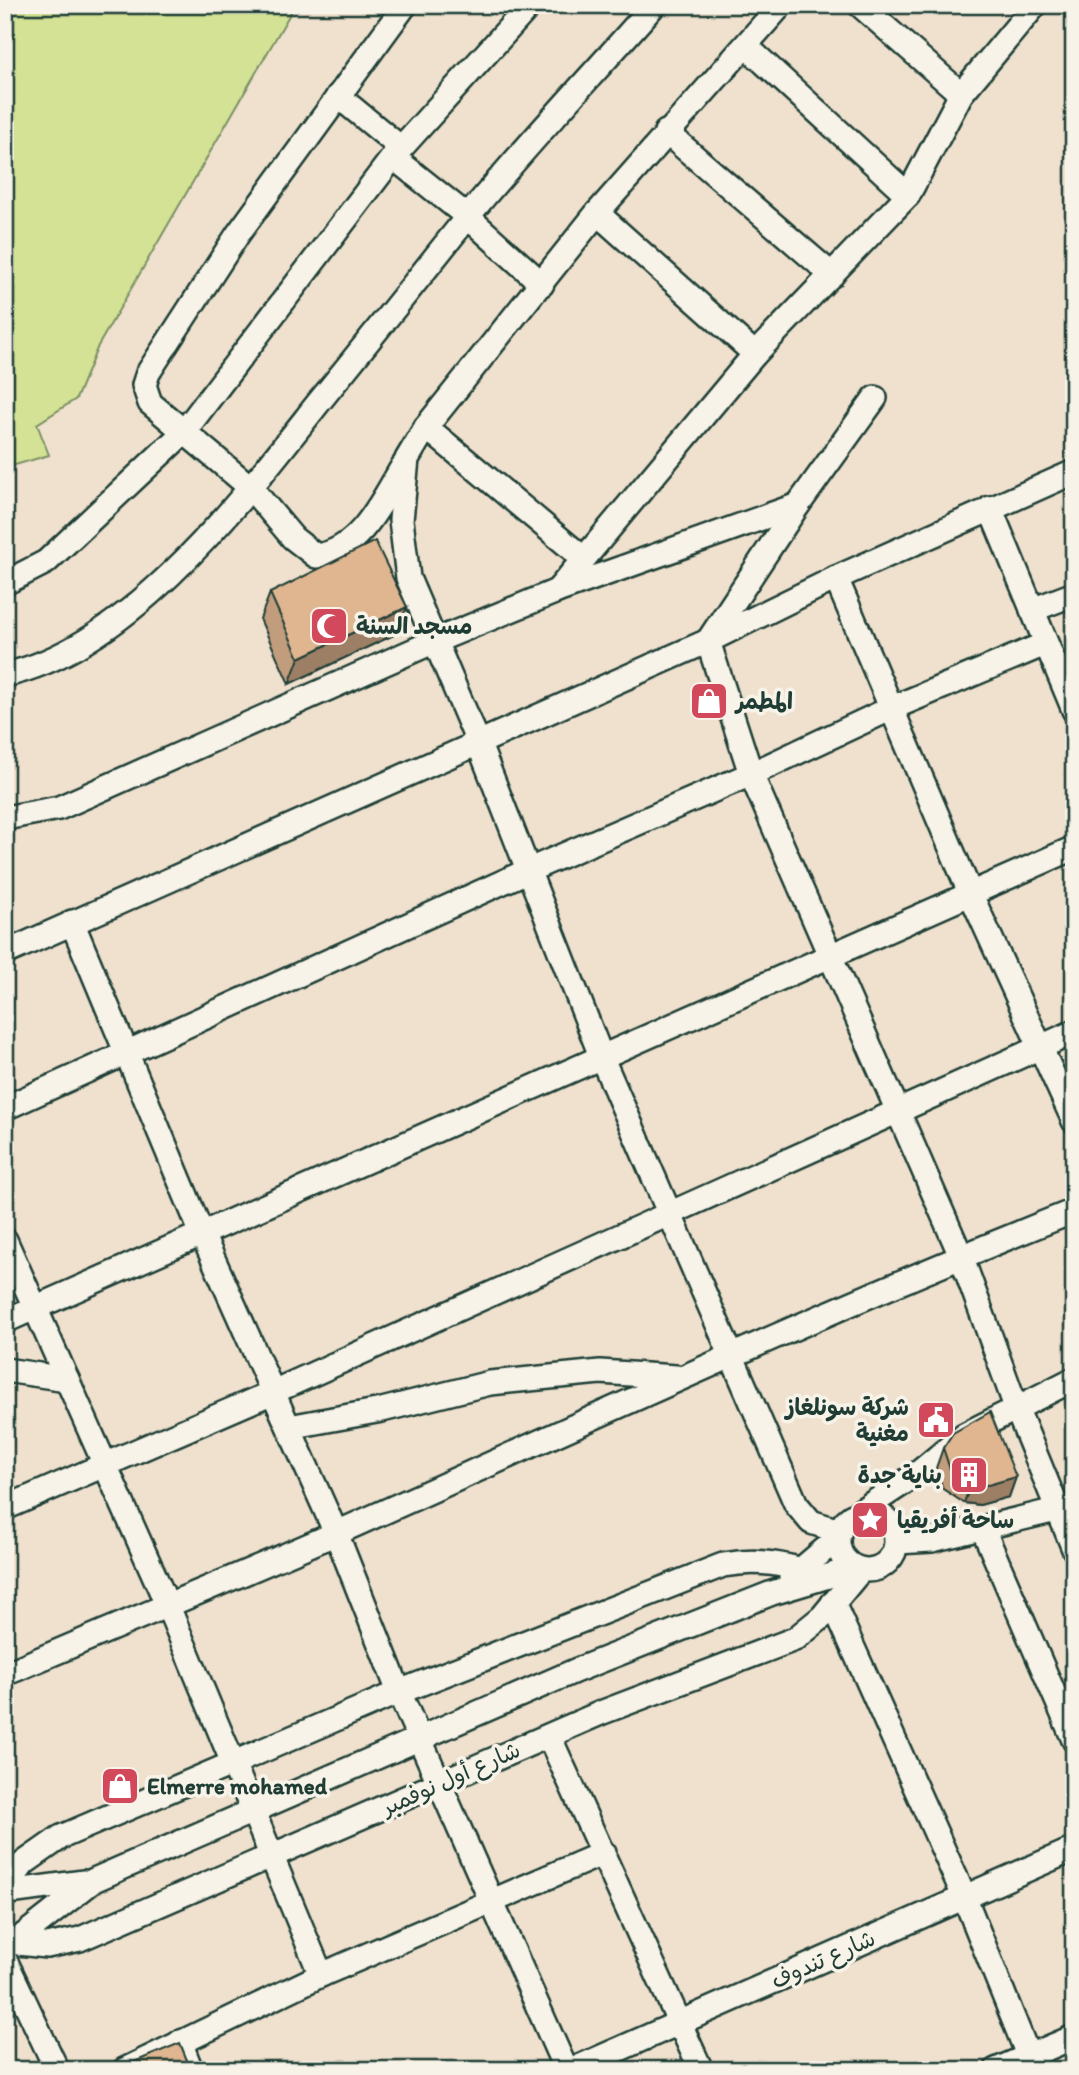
<svg xmlns="http://www.w3.org/2000/svg" width="1079" height="2075" viewBox="0 0 1079 2075" font-family="Itim,'Playpen Sans Arabic',sans-serif">
  <style>
    .green { fill: #d4e295; stroke: #7a9064; stroke-width: 2 }
    .lines { fill: none; stroke-linecap: round; stroke-linejoin: round }
    .minor-casing { stroke: #1f3d34; stroke-width: 28 }
    .minor { stroke: #f7f3e8; stroke-width: 23 }
    .wall { fill: #c19d7d; stroke: #1f3d34; stroke-width: 2 }
    .shaded-wall { fill: #9d7f66; stroke: #1f3d34; stroke-width: 2 }
    .building { fill: #e0b691; stroke: #1f3d34; stroke-width: 2 }
    .labels { text-anchor: middle; stroke-width: 7; stroke-linejoin: round; paint-order: stroke }
    .poi-label { font-size: 23px; font-weight: bold; fill: #1f3d34; stroke: #f7f3e8; text-anchor: start }
    .street-label { font-size: 23px; fill: #1f3d34; stroke: #f7f3e8 }
  </style>
  <rect width="100%" height="100%" fill="#f0e1ce"/>
  <filter id="ink" filterUnits="userSpaceOnUse"><feTurbulence type="fractalNoise" baseFrequency=".0143" numOctaves="2"/><feDisplacementMap in="SourceGraphic" scale="14" xChannelSelector="R" yChannelSelector="G"/><feConvolveMatrix kernelMatrix="1 2 1 2 8 2 1 2 1" color-interpolation-filters="sRGB"/></filter>
  <g filter="url(#ink)">
    <polygon class="green" points="5,5 295,5 98,346 76,399 37,424 49,455 5,468"/>
    <g class="lines">
      <defs>
        <g id="minor">
          <polyline points="781,5 597,213 426,427 407,459 401,520 408,578 478,742 601,1056 796,1504 811,1522 839,1531"/>
          <polyline points="860,5 961,94"/>
          <polyline points="747,47 908,195"/>
          <polyline points="338,96 401,148"/>
          <polyline points="666,132 832,275"/>
          <polyline points="393,157 468,217 542,284"/>
          <polyline points="597,213 755,354"/>
          <polyline points="875,398 798,505 708,641 751,774 961,1256 1016,1407 1074,1549"/>
          <polyline points="426,427 583,558"/>
          <path d="M403 466C382 501 360 551 316 556L293 538 251 488 150 403 144 385 148 373 238 234 405 5"/>
          <polyline points="990,508 1074,710"/>
          <polyline points="836,578 971,895 1074,1121"/>
          <polyline points="5,583 46,562 183,433 393,157 530,5"/>
          <polyline points="557,591 755,354 908,195 961,94 1035,5"/>
          <polyline points="1032,610 1074,594"/>
          <path d="M5 675C132 647 242 499 319 402 368 342 416 281 465 220 525 146 591 77 654 5"/>
          <polyline points="5,818 59,808 435,641 557,591 798,505"/>
          <polyline points="72,922 202,1234 336,1533 399,1692 566,2070"/>
          <polyline points="5,953 708,641 836,578 1074,472"/>
          <polyline points="5,1108 527,871 751,774 892,708 1045,644"/>
          <polyline points="5,1240 167,1604 321,1975"/>
          <polyline points="5,1321 1074,848"/>
          <polyline points="5,1370 67,1379"/>
          <polyline points="289,1427 382,1410 490,1383 600,1372 676,1377"/>
          <polyline points="5,1508 273,1392 1074,1032"/>
          <circle cx="867" cy="1541" r="29"/>
          <polyline points="859,1512 917,1474 964,1435 1074,1379"/>
          <polyline points="983,1529 1074,1740"/>
          <polyline points="897,1542 932,1540 1056,1510 1074,1510"/>
          <polyline points="791,1578 837,1539"/>
          <polyline points="833,1603 964,1896 1034,2070"/>
          <path d="M5 1674C116 1626 228 1581 339 1532 583 1423 825 1310 1074 1211"/>
          <polyline points="549,1736 701,2070"/>
          <path d="M5 1889 24 1863 61 1837 399 1692 723 1565C752 1560 774 1562 802 1570"/>
          <polyline points="9,1892 84,1882"/>
          <polyline points="24,1935 94,1880 577,1670 772,1593 855,1568"/>
          <polyline points="18,1943 47,1946 80,1939 603,1712 795,1639 822,1617 861,1570"/>
          <polyline points="5,1960 57,2070"/>
          <polyline points="180,2042 191,2070"/>
          <polyline points="124,2070 321,1975 604,1853"/>
          <polyline points="572,2070 1074,1849"/>
          <polyline points="996,2070 1074,2037"/>
        </g>
      </defs>
      <use href="#minor" class="minor-casing"/>
      <use href="#minor" class="minor"/>
    </g>
    <g class="wall">
      <polygon points="270,593 398,633 289,684 260,619"/>
      <polygon points="943,1448 1016,1477 1009,1497 980,1505 964,1503 943,1489 936,1468"/>
    </g>
    <g class="shaded-wall">
      <polygon points="407,607 398,633 289,684 299,658"/>
      <polygon points="1016,1477 1009,1497 980,1505 964,1503 971,1483"/>
    </g>
    <g class="building">
      <polygon points="375,541 407,607 299,658 270,593"/>
      <polygon points="990,1412 1016,1477 988,1485 971,1483 950,1469 943,1448 953,1433"/>
      <polygon points="180,2043 191,2070 115,2070"/>
    </g>
  </g>
  <defs>
    <symbol id="mosque-square" viewBox="-11 -11 22 22"><rect x="-9" y="-9" width="18" height="18" rx="4" fill="#d1495b" stroke="#f7f3e8"/><path d="M3.5-4.9A6 6 0 1 0 3.5 4.9A5 5 0 1 1 3.5-4.9Z" fill="#fff"/></symbol>
    <symbol id="shop-square" viewBox="-11 -11 22 22"><rect x="-9" y="-9" width="18" height="18" rx="4" fill="#d1495b" stroke="#f7f3e8"/><path d="M-5-2.5h2.3a2.7 3.5 0 0 1 5.4 0H5L5.5 6h-11ZM-1.5-2.5h3a1.5 2.3 0 0 0-3 0Z" fill="#fff"/></symbol>
    <symbol id="civic-square" viewBox="-11 -11 22 22"><rect x="-9" y="-9" width="18" height="18" rx="4" fill="#d1495b" stroke="#f7f3e8"/><path d="M-.6-6.5H3V-4.5H.6V-3L4-1V1h2V6H-6V1h2V-1L-.6-3ZM-1.2 2.5V6h2.4V2.5Z" fill="#fff"/></symbol>
    <symbol id="building-square" viewBox="-11 -11 22 22"><rect x="-9" y="-9" width="18" height="18" rx="4" fill="#d1495b" stroke="#f7f3e8"/><path d="M-4-6H4V6H1V3H-1V6H-4ZM-2.5-4.3h1.7v1.8h-1.7ZM.8-4.3h1.7v1.8H.8ZM-2.5-1h1.7V.8h-1.7ZM.8-1h1.7V.8H.8Z" fill="#fff"/></symbol>
    <symbol id="sight-square" viewBox="-11 -11 22 22"><rect x="-9" y="-9" width="18" height="18" rx="4" fill="#d1495b" stroke="#f7f3e8"/><path d="M0-6L1.8-2.2L6-1.7L2.9 1.2L3.7 5.4L0 3.3L-3.7 5.4L-2.9 1.2L-6-1.7L-1.8-2.2Z" fill="#fff"/></symbol>
  </defs>
  <g fill-rule="evenodd">
    <use href="#mosque-square" x="307" y="604" width="44" height="44"/>
    <use href="#shop-square" x="687" y="679" width="44" height="44"/>
    <use href="#civic-square" x="914" y="1398" width="44" height="44"/>
    <use href="#building-square" x="947" y="1453" width="44" height="44"/>
    <use href="#sight-square" x="848" y="1498" width="44" height="44"/>
    <use href="#shop-square" x="98" y="1764" width="44" height="44"/>
  </g>
  <g class="labels">
    <g class="poi-label">
      <text x="356" y="634">مسجد السنة</text>
      <text x="736" y="709">المطمر</text>
      <text x="909" y="1415" text-anchor="end">شركة سونلغاز<tspan x="909" dy="26">مغنية</tspan></text>
      <text x="942" y="1483" text-anchor="end">بناية جدة</text>
      <text x="897" y="1528">ساحة أفريقيا</text>
      <text x="147" y="1794">Elmerre mohamed</text>
    </g>
    <g class="street-label">
      <text transform="translate(451 1778) rotate(-24)" y="8">شارع أول نوفمبر</text>
      <text transform="translate(823 1959) rotate(-24)" y="8">شارع تندوف</text>
    </g>
  </g>
  <rect width="1079" height="2075" fill="none" stroke="#f7f3e8" stroke-width="28"/>
  <rect x="14" y="14" width="1051" height="2047" fill="none" stroke="#1f3d34" stroke-width="2.5" filter="url(#ink)"/>
</svg>
